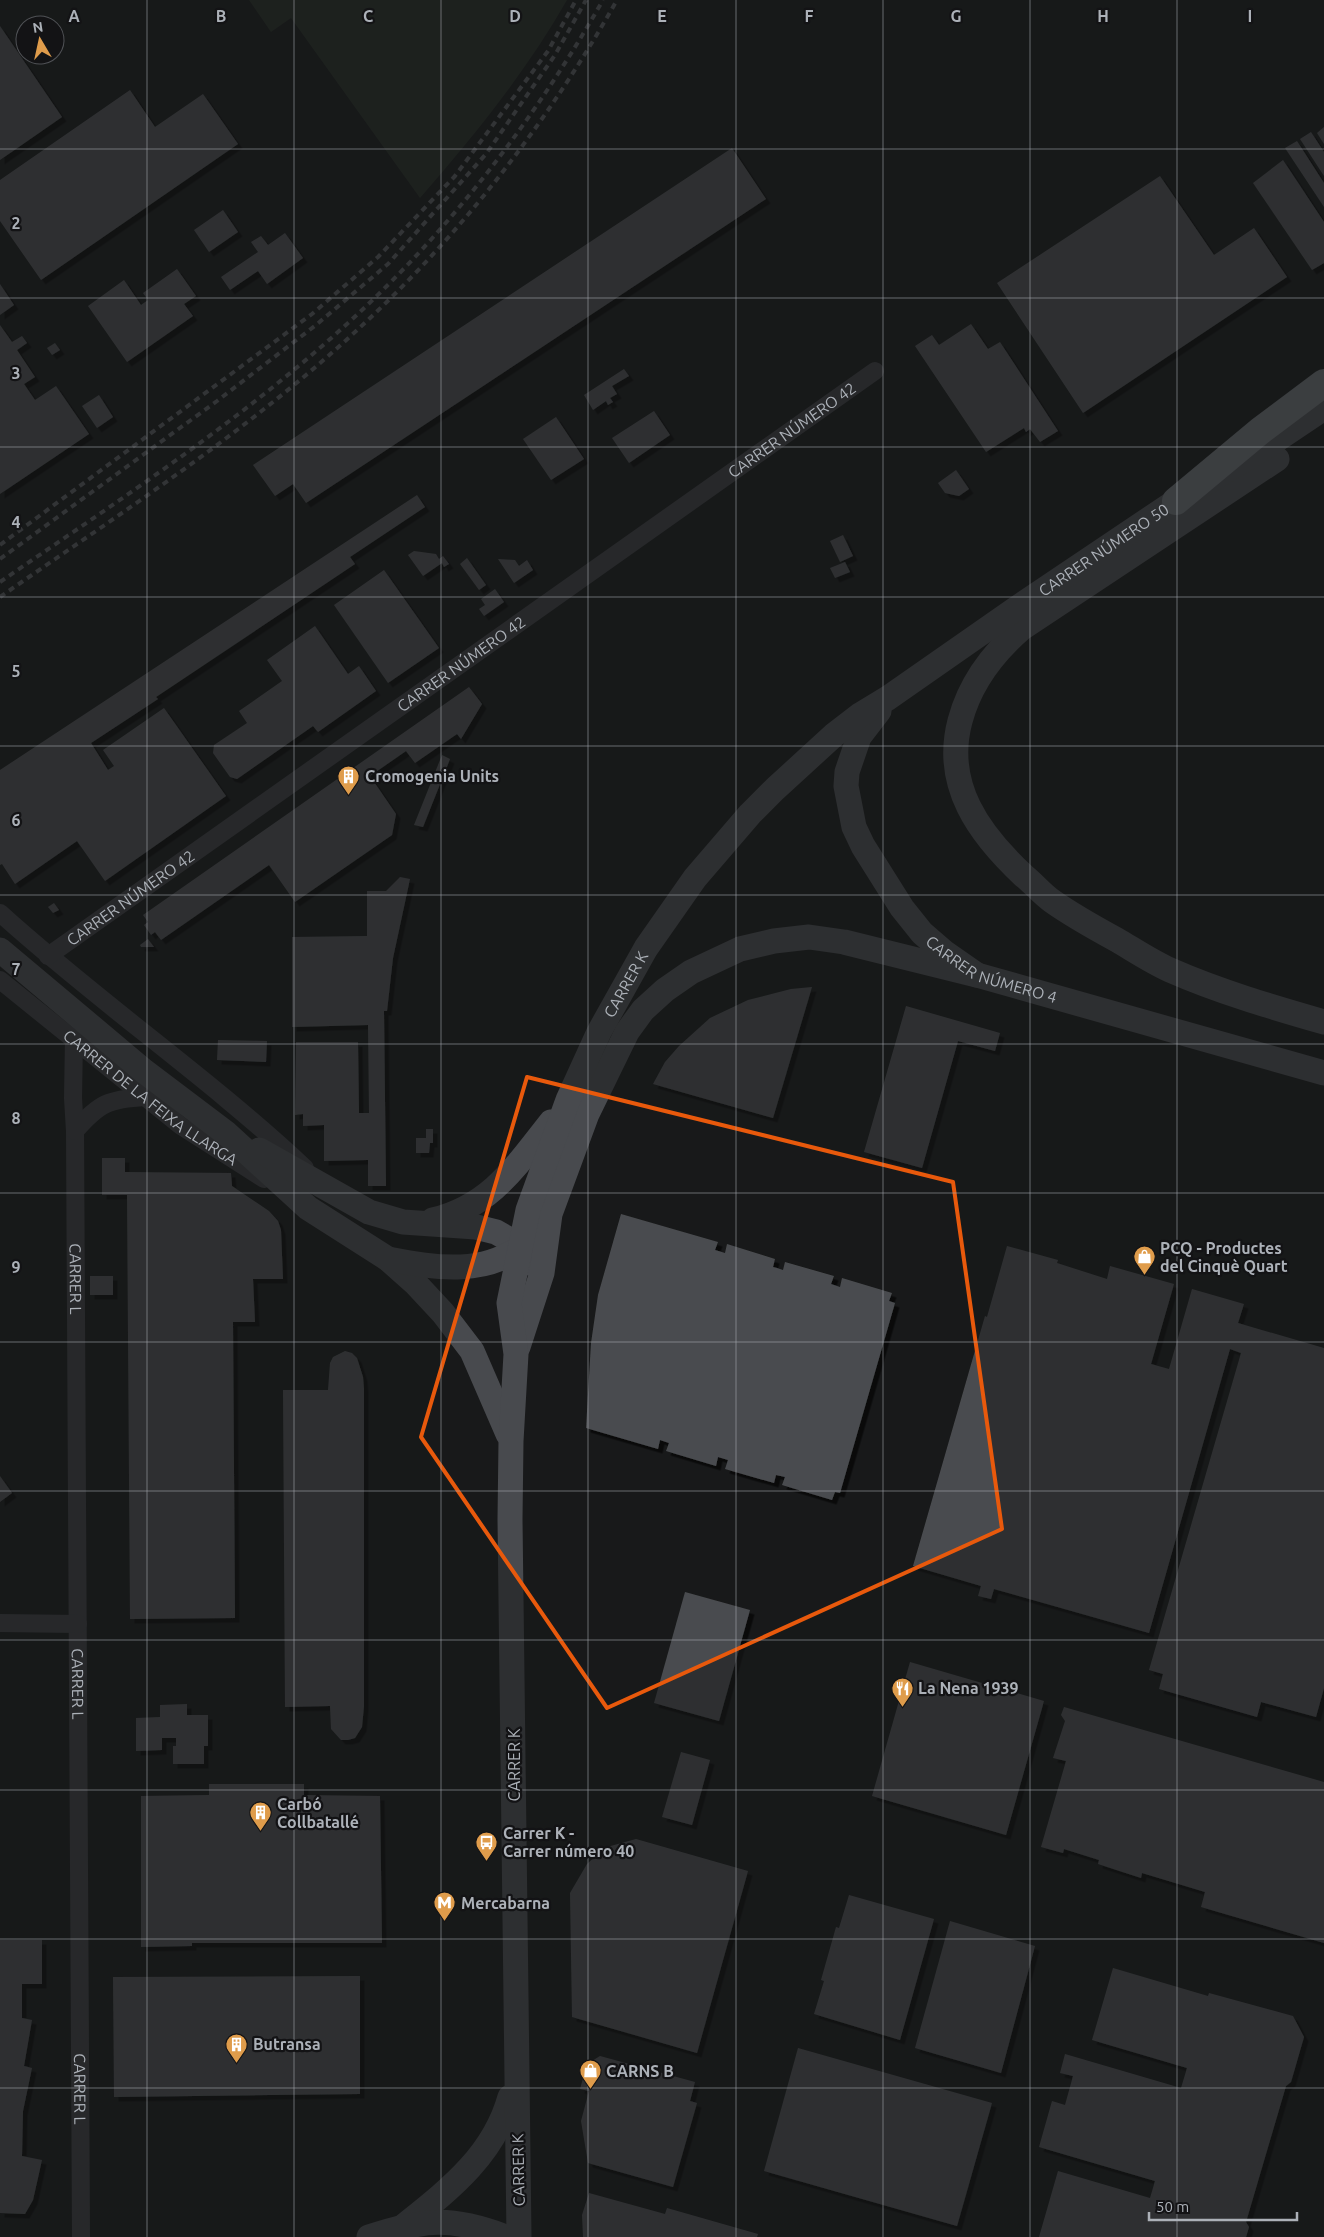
<svg xmlns="http://www.w3.org/2000/svg" width="1324" height="2237" viewBox="0 0 1324 2237" font-family="Ubuntu,sans-serif">
  <style>
    .green { fill: #252c25 }
    .building { fill: #4a4c4f; filter: url(#shadow) }
    .lines { fill: none; stroke-linecap: round; stroke-linejoin: round }
    .street { stroke: #3a3b3f; stroke-width: 18 }
    .secondary { stroke: #484a4e; stroke-width: 25 }
    .highway { stroke: #666a6f; stroke-width: 28 }
    .rail { stroke: #535559; stroke-width: 4; stroke-dasharray: 6 5; stroke-linecap: butt }
    .marked { fill: none; stroke: #e8590c; stroke-width: 4; stroke-linejoin: round }
    .grid { fill: none; stroke: #acb1b8; stroke-width: 1; stroke-opacity: 0.55 }
    .labels { text-anchor: middle; stroke-width: 4.5; stroke-linejoin: round; paint-order: stroke }
    .street-label { font-size: 16px; fill: #acb1b8; stroke: #131315 }
    .poi-label { font-size: 16px; font-weight: bold; fill: #acb1b8; stroke: #131315; text-anchor: start }
    .grid-label { font-size: 16px; text-anchor: middle; font-weight: bold; fill: #acb1b8; stroke: #131315; stroke-width: 4.5; stroke-linejoin: round; paint-order: stroke }
  </style>
  <defs>
    <filter id="shadow"><feDropShadow dx="4.5" dy="4.5" stdDeviation="0" flood-color="#0009"/></filter>
  </defs>
  <rect width="100%" height="100%" fill="#18191a"/>
  <path class="green" d="M249 0H567C526 72 474 136 420 198L291 18 271 32Z"/>
  <g class="building">
    <polygon points="0,26 62,117 0,160"/>
    <polygon points="130,90 155,127 203,94 238,144 41,280 0,221 0,180"/>
    <polygon points="1324,127 1324,144 1317,133"/>
    <polygon points="1311,132 1324,152 1324,176 1300,139"/>
    <polygon points="1297,141 1324,183 1324,207 1285,148"/>
    <polygon points="732,148 766,199 306,503 293,484 275,496 253,465"/>
    <polygon points="1283,160 1324,222 1324,263 1312,270 1253,183"/>
    <polygon points="1160,176 1214,255 1254,228 1287,277 1083,413 997,283"/>
    <polygon points="223,210 238,232 209,252 194,230"/>
    <polygon points="285,233 303,258 267,284 258,271 230,290 221,277 258,252 251,242 261,236 268,245"/>
    <polygon points="177,269 196,296 184,304 193,316 127,362 88,306 124,280 141,305 148,300 143,293"/>
    <polygon points="0,284 14,305 0,315"/>
    <polygon points="971,324 988,349 1000,342 1058,431 1040,442 1030,429 1026,432 1024,428 986,452 915,346 932,335 939,345"/>
    <polygon points="0,325 12,342 22,336 27,343 17,350 35,377 24,384 35,400 56,386 89,434 0,494"/>
    <polygon points="55,343 60,350 52,355 47,348"/>
    <polygon points="624,369 629,376 612,386 617,394 610,398 613,402 608,405 606,401 593,410 584,395"/>
    <polygon points="99,395 113,417 97,428 82,406"/>
    <polygon points="654,411 670,435 629,463 612,438"/>
    <polygon points="556,417 584,459 551,480 523,439"/>
    <polygon points="956,470 969,489 959,496 945,493 938,483"/>
    <polygon points="417,495 425,507 350,557 355,564 156,697 158,699 91,743 108,770 114,766 103,750 164,708 226,796 105,881 77,841 15,884 2,864 0,865 0,770"/>
    <polygon points="843,535 853,556 840,562 830,541"/>
    <polygon points="414,551 436,554 439,559 443,556 449,564 444,567 442,563 423,576 408,555"/>
    <polygon points="467,558 486,585 479,590 460,564"/>
    <polygon points="498,559 515,560 519,566 527,560 533,570 514,583"/>
    <polygon points="845,562 850,572 835,578 830,568"/>
    <polygon points="384,570 439,648 388,683 334,605"/>
    <polygon points="495,589 504,602 484,616 479,609 485,605 481,599"/>
    <polygon points="315,626 348,674 359,666 376,691 318,732 313,726 237,779 230,777 213,753 214,745 247,723 239,711 282,681 267,660"/>
    <polygon points="469,687 482,704 461,739 457,734 415,763 406,751 370,776 396,814 392,835 295,902 269,865 161,940 155,932 151,935 144,925 148,922 143,915"/>
    <polygon points="442,755 450,759 423,827 414,825"/>
    <polygon points="400,877 410,879 393,958 387,1011 384,1011 386,1186 368,1186 368,1160 324,1161 324,1125 303,1126 303,1114 295,1115 296,1042 358,1042 359,1113 369,1113 368,1025 292,1027 292,937 367,936 367,891 386,891"/>
    <polygon points="54,903 59,910 53,913 48,907"/>
    <polygon points="148,939 154,947 141,947 140,945"/>
    <polygon points="812,987 773,1118 653,1084 665,1062 679,1046 710,1018 748,1000 791,989"/>
    <polygon points="906,1006 1000,1033 995,1051 958,1041 922,1168 864,1152"/>
    <polygon points="218,1040 267,1041 266,1062 217,1060"/>
    <polygon points="426,1129 433,1129 433,1143 430,1143 429,1153 416,1153 416,1138 426,1138"/>
    <polygon points="102,1158 125,1158 125,1172 231,1173 232,1186 269,1211 278,1221 281,1230 283,1279 253,1279 255,1322 233,1322 235,1618 130,1619 127,1195 102,1195"/>
    <polygon points="621,1214 718,1242 715,1250 725,1253 727,1244 775,1259 773,1267 777,1268 783,1270 785,1262 834,1276 831,1284 840,1287 842,1278 892,1293 889,1301 895,1303 840,1493 835,1492 832,1500 782,1485 785,1477 776,1475 774,1483 725,1469 728,1460 718,1457 716,1466 666,1451 669,1443 660,1440 658,1449 586,1428 591,1343 598,1295"/>
    <polygon points="1007,1246 1058,1260 1057,1263 1107,1279 1110,1266 1174,1284 1151,1364 1169,1369 1192,1289 1244,1304 1238,1323 1324,1348 1324,1688 1316,1717 1261,1702 1257,1717 1159,1689 1163,1674 1149,1670 1241,1353 1230,1349 1149,1633 994,1589 991,1599 978,1596 981,1586 913,1566 985,1316 987,1317"/>
    <rect x="90" y="1276" width="23" height="19"/>
    <polygon points="345,1351 352,1353 357,1358 363,1377 364,1389 364,1706 362,1727 355,1738 348,1740 341,1740 331,1729 330,1706 285,1707 283,1390 328,1390 330,1363 333,1357"/>
    <polygon points="0,1476 12,1493 0,1502"/>
    <polygon points="685,1592 750,1610 719,1721 654,1703"/>
    <polygon points="910,1662 1044,1701 1006,1835 872,1796"/>
    <polygon points="187,1704 187,1715 208,1715 208,1746 204,1746 204,1764 173,1764 173,1746 176,1746 176,1738 162,1738 162,1750 136,1751 136,1718 160,1717 160,1705"/>
    <polygon points="1064,1707 1324,1782 1324,1943 1201,1907 1205,1892 1142,1873 1141,1878 1098,1864 1099,1860 1064,1849 1063,1853 1041,1847 1066,1761 1053,1758 1065,1721 1061,1715"/>
    <polygon points="681,1752 710,1760 692,1825 662,1817"/>
    <polygon points="209,1784 304,1784 304,1795 380,1796 382,1943 192,1943 192,1946 141,1947 141,1796 209,1795"/>
    <polygon points="636,1839 748,1871 697,2053 572,2017 570,1893 587,1864 599,1853 607,1847"/>
    <polygon points="849,1895 934,1919 900,2040 814,2014 824,1981 821,1980 836,1927 839,1928"/>
    <polygon points="950,1921 1035,1946 1001,2073 915,2048"/>
    <polygon points="0,1940 42,1940 42,1984 22,1984 22,2018 32,2020 24,2066 32,2068 23,2111 22,2156 42,2160 33,2200 25,2214 0,2213"/>
    <polygon points="1113,1968 1208,1996 1209,1993 1293,2016 1304,2037 1291,2082 1286,2086 1246,2222 1249,2227 1246,2237 1039,2237 1058,2171 1150,2198 1155,2181 1039,2147 1052,2101 1065,2105 1073,2076 1060,2073 1065,2054 1181,2088 1187,2068 1092,2040"/>
    <polygon points="360,1976 360,2094 114,2097 113,1977"/>
    <polygon points="798,2048 992,2103 957,2226 764,2171"/>
    <polygon points="600,2056 695,2082 690,2101 697,2103 673,2187 588,2163 581,2121 589,2091 580,2089 587,2064"/>
    <polygon points="589,2193 665,2214 667,2208 758,2234 757,2237 583,2237 582,2215"/>
  </g>
  <g class="lines">
    <g class="street">
      <path d="M0 913C98 1002 208 1077 305 1168"/>
      <path id="s1" d="M48 956 875 371"/>
      <path id="s2" d="M0 980 181 1126 264 1179"/>
      <path id="s3" d="M74 1039 73 1098 75 1131 81 2237"/>
      <path d="M75 1131C99 1103 109 1099 145 1097"/>
      <polyline points="0,1623 78,1624"/>
    </g>
    <g class="secondary">
      <path d="M1277 459 1022 628C993 653 970 683 960 721 943 785 979 834 1024 876 1034 884 1042 894 1052 901 1073 916 1095 928 1117 940 1134 950 1152 962 1170 970 1220 992 1272 1007 1324 1022"/>
      <path id="s4" d="M879 711 859 737 847 772 846 786 854 827 863 846 902 908 922 933 944 952 977 975 1324 1073"/>
      <polyline points="0,950 144,1071 226,1133 308,1208 388,1259 416,1284 443,1313 472,1351 508,1434"/>
      <polyline points="259,1150 369,1212 403,1222 476,1227 496,1232 512,1241 520,1248 526,1263"/>
      <path d="M433 1220C491 1206 516 1166 551 1122"/>
      <path d="M388 1259C436 1268 488 1277 528 1241"/>
      <polyline points="518,1347 542,1273 550,1214 587,1114 627,1032 643,1010 665,990 691,972 740,949 774,941 809,937 844,942 977,975"/>
      <path d="M405 2225C450 2189 494 2155 510 2097"/>
      <path d="M369 2237C425 2219 450 2216 506 2237"/>
      <path id="s5" d="M519 2237 510 1519 511 1441 516 1354 509 1303 528 1210 568 1100 599 1032 646 948 695 878 750 814 775 789 834 735 860 715 888 698 1017 608 1176 501 1269 445 1324 408"/>
    </g>
    <polyline class="highway" points="1176,501 1260,431 1324,383"/>
    <g class="rail">
      <polyline points="0,545 312,314 378,257 455,176 548,51 576,0"/>
      <polyline points="0,559 217,401 316,325 388,264 486,154 555,55 586,0"/>
      <path d="M0 582C124 497 251 414 361 311 457 221 538 114 603 0"/>
      <path d="M0 597C127 509 257 425 369 319 467 227 551 117 617 0"/>
    </g>
  </g>
  <path d="M0 0H1324V2237H0ZM527 1077 953 1182 1002 1529 607 1708 421 1437Z" fill="#18191a" fill-opacity=".55" fill-rule="evenodd"/>
  <path class="marked" d="M527 1077 953 1182 1002 1529 607 1708 421 1437Z"/>
  <path class="grid" d="M147 0V2237M294 0V2237M441 0V2237M588 0V2237M736 0V2237M883 0V2237M1030 0V2237M1177 0V2237M0 149H1324M0 298H1324M0 447H1324M0 597H1324M0 746H1324M0 895H1324M0 1044H1324M0 1193H1324M0 1342H1324M0 1491H1324M0 1640H1324M0 1790H1324M0 1939H1324M0 2088H1324"/>
  <defs>
    <symbol id="building-pin" viewBox="-11 -11 22 30"><path d="M0 17L-7.5 6A9.5 9.5 0 1 1 7.5 6Z" fill="#df9c4b" stroke="#131315"/><path d="M-4-6H4V6H1V3H-1V6H-4ZM-2.5-4.3h1.7v1.8h-1.7ZM.8-4.3h1.7v1.8H.8ZM-2.5-1h1.7V.8h-1.7ZM.8-1h1.7V.8H.8Z" fill="#fff"/></symbol>
    <symbol id="shop-pin" viewBox="-11 -11 22 30"><path d="M0 17L-7.5 6A9.5 9.5 0 1 1 7.5 6Z" fill="#df9c4b" stroke="#131315"/><path d="M-5-2.5h2.3a2.7 3.5 0 0 1 5.4 0H5L5.5 6h-11ZM-1.5-2.5h3a1.5 2.3 0 0 0-3 0Z" fill="#fff"/></symbol>
    <symbol id="restaurant-pin" viewBox="-11 -11 22 30"><path d="M0 17L-7.5 6A9.5 9.5 0 1 1 7.5 6Z" fill="#df9c4b" stroke="#131315"/><path d="M-5-6h1v4h1v-4h1v4h1v-4h1v5L-1.5 .5V6h-2V.5L-5-1ZM5-6V6H3V1.5H1.5Q1.5-4 5-6Z" fill="#fff"/></symbol>
    <symbol id="bus-pin" viewBox="-11 -11 22 30"><path d="M0 17L-7.5 6A9.5 9.5 0 1 1 7.5 6Z" fill="#df9c4b" stroke="#131315"/><path d="M-5-6H5V4H4V6H2V4H-2V6H-4V4H-5ZM-3.5-4V0h7V-4ZM-3.5 1.2v1.5H-2V1.2ZM2 1.2v1.5H3.5V1.2Z" fill="#fff"/></symbol>
    <symbol id="metro-pin" viewBox="-11 -11 22 30"><path d="M0 17L-7.5 6A9.5 9.5 0 1 1 7.5 6Z" fill="#df9c4b" stroke="#131315"/><path d="M-5.5 5V-5H-3L0 0L3-5H5.5V5H3V-.5L0 4L-3-.5V5Z" fill="#fff"/></symbol>
  </defs>
  <g fill-rule="evenodd">
    <use href="#building-pin" x="336" y="764" width="25" height="34"/>
    <use href="#shop-pin" x="1132" y="1244" width="25" height="34"/>
    <use href="#restaurant-pin" x="890" y="1676" width="25" height="34"/>
    <use href="#building-pin" x="248" y="1800" width="25" height="34"/>
    <use href="#bus-pin" x="474" y="1830" width="25" height="34"/>
    <use href="#metro-pin" x="432" y="1890" width="25" height="34"/>
    <use href="#building-pin" x="224" y="2032" width="25" height="34"/>
    <use href="#shop-pin" x="578" y="2058" width="25" height="34"/>
  </g>
  <g class="labels">
    <g class="street-label">
      <text dy="6" stroke="none"><textPath href="#s1" startOffset="911">CARRER NÚMERO 42</textPath></text>
      <text dy="6" stroke="none"><textPath href="#s5" startOffset="1930">CARRER NÚMERO 50</textPath></text>
      <text dy="6" stroke="none"><textPath href="#s1" startOffset="506">CARRER NÚMERO 42</textPath></text>
      <text dy="6" stroke="none"><textPath href="#s1" startOffset="101">CARRER NÚMERO 42</textPath></text>
      <text dy="6" stroke="none"><textPath href="#s4" startOffset="332">CARRER NÚMERO 4</textPath></text>
      <text dy="6" stroke="none"><textPath href="#s5" startOffset="1276">CARRER K</textPath></text>
      <text dy="6" stroke="none"><textPath href="#s2" startOffset="191">CARRER DE LA FEIXA LLARGA</textPath></text>
      <text dy="6" stroke="none"><textPath href="#s3" startOffset="240">CARRER L</textPath></text>
      <text dy="6" stroke="none"><textPath href="#s3" startOffset="645">CARRER L</textPath></text>
      <text transform="translate(514 1765) rotate(-90)" y="6">CARRER K</text>
      <text dy="6" stroke="none"><textPath href="#s3" startOffset="1050">CARRER L</textPath></text>
      <text transform="translate(518 2170) rotate(-91)" y="6">CARRER K</text>
    </g>
    <g class="poi-label">
      <text x="365" y="782">Cromogenia Units</text>
      <text x="1160" y="1254">PCQ - Productes<tspan x="1160" dy="18">del Cinquè Quart</tspan></text>
      <text x="918" y="1694">La Nena 1939</text>
      <text x="277" y="1810">Carbó<tspan x="277" dy="18">Collbatallé</tspan></text>
      <text x="503" y="1839">Carrer K -<tspan x="503" dy="18">Carrer número 40</tspan></text>
      <text x="461" y="1909">Mercabarna</text>
      <text x="253" y="2050">Butransa</text>
      <text x="606" y="2077">CARNS B</text>
    </g>
  </g>
  <g class="grid-label">
    <text x="74" y="22">A</text>
    <text x="221" y="22">B</text>
    <text x="368" y="22">C</text>
    <text x="515" y="22">D</text>
    <text x="662" y="22">E</text>
    <text x="809" y="22">F</text>
    <text x="956" y="22">G</text>
    <text x="1103" y="22">H</text>
    <text x="1250" y="22">I</text>
    <text x="16" y="229">2</text>
    <text x="16" y="379">3</text>
    <text x="16" y="528">4</text>
    <text x="16" y="677">5</text>
    <text x="16" y="826">6</text>
    <text x="16" y="975">7</text>
    <text x="16" y="1124">8</text>
    <text x="16" y="1273">9</text>
  </g>
  <g transform="translate(40 40) rotate(351)"><circle r="24" fill="#131315" stroke="#505256"/>
  <path d="M0-4L9 19L0 12L-9 19Z" fill="#df9c4b"/>
  <text y="-8" font-size="14" font-weight="bold" text-anchor="middle" fill="#acb1b8">N</text>
  </g>
  <path d="M1149 2212v8h148v-8" fill="none" stroke="#acb1b8" stroke-width="2.5"/>
  <text x="1156" y="2212" font-size="15" fill="#acb1b8" stroke="#131315" stroke-width="4" paint-order="stroke">50 m</text>
</svg>
